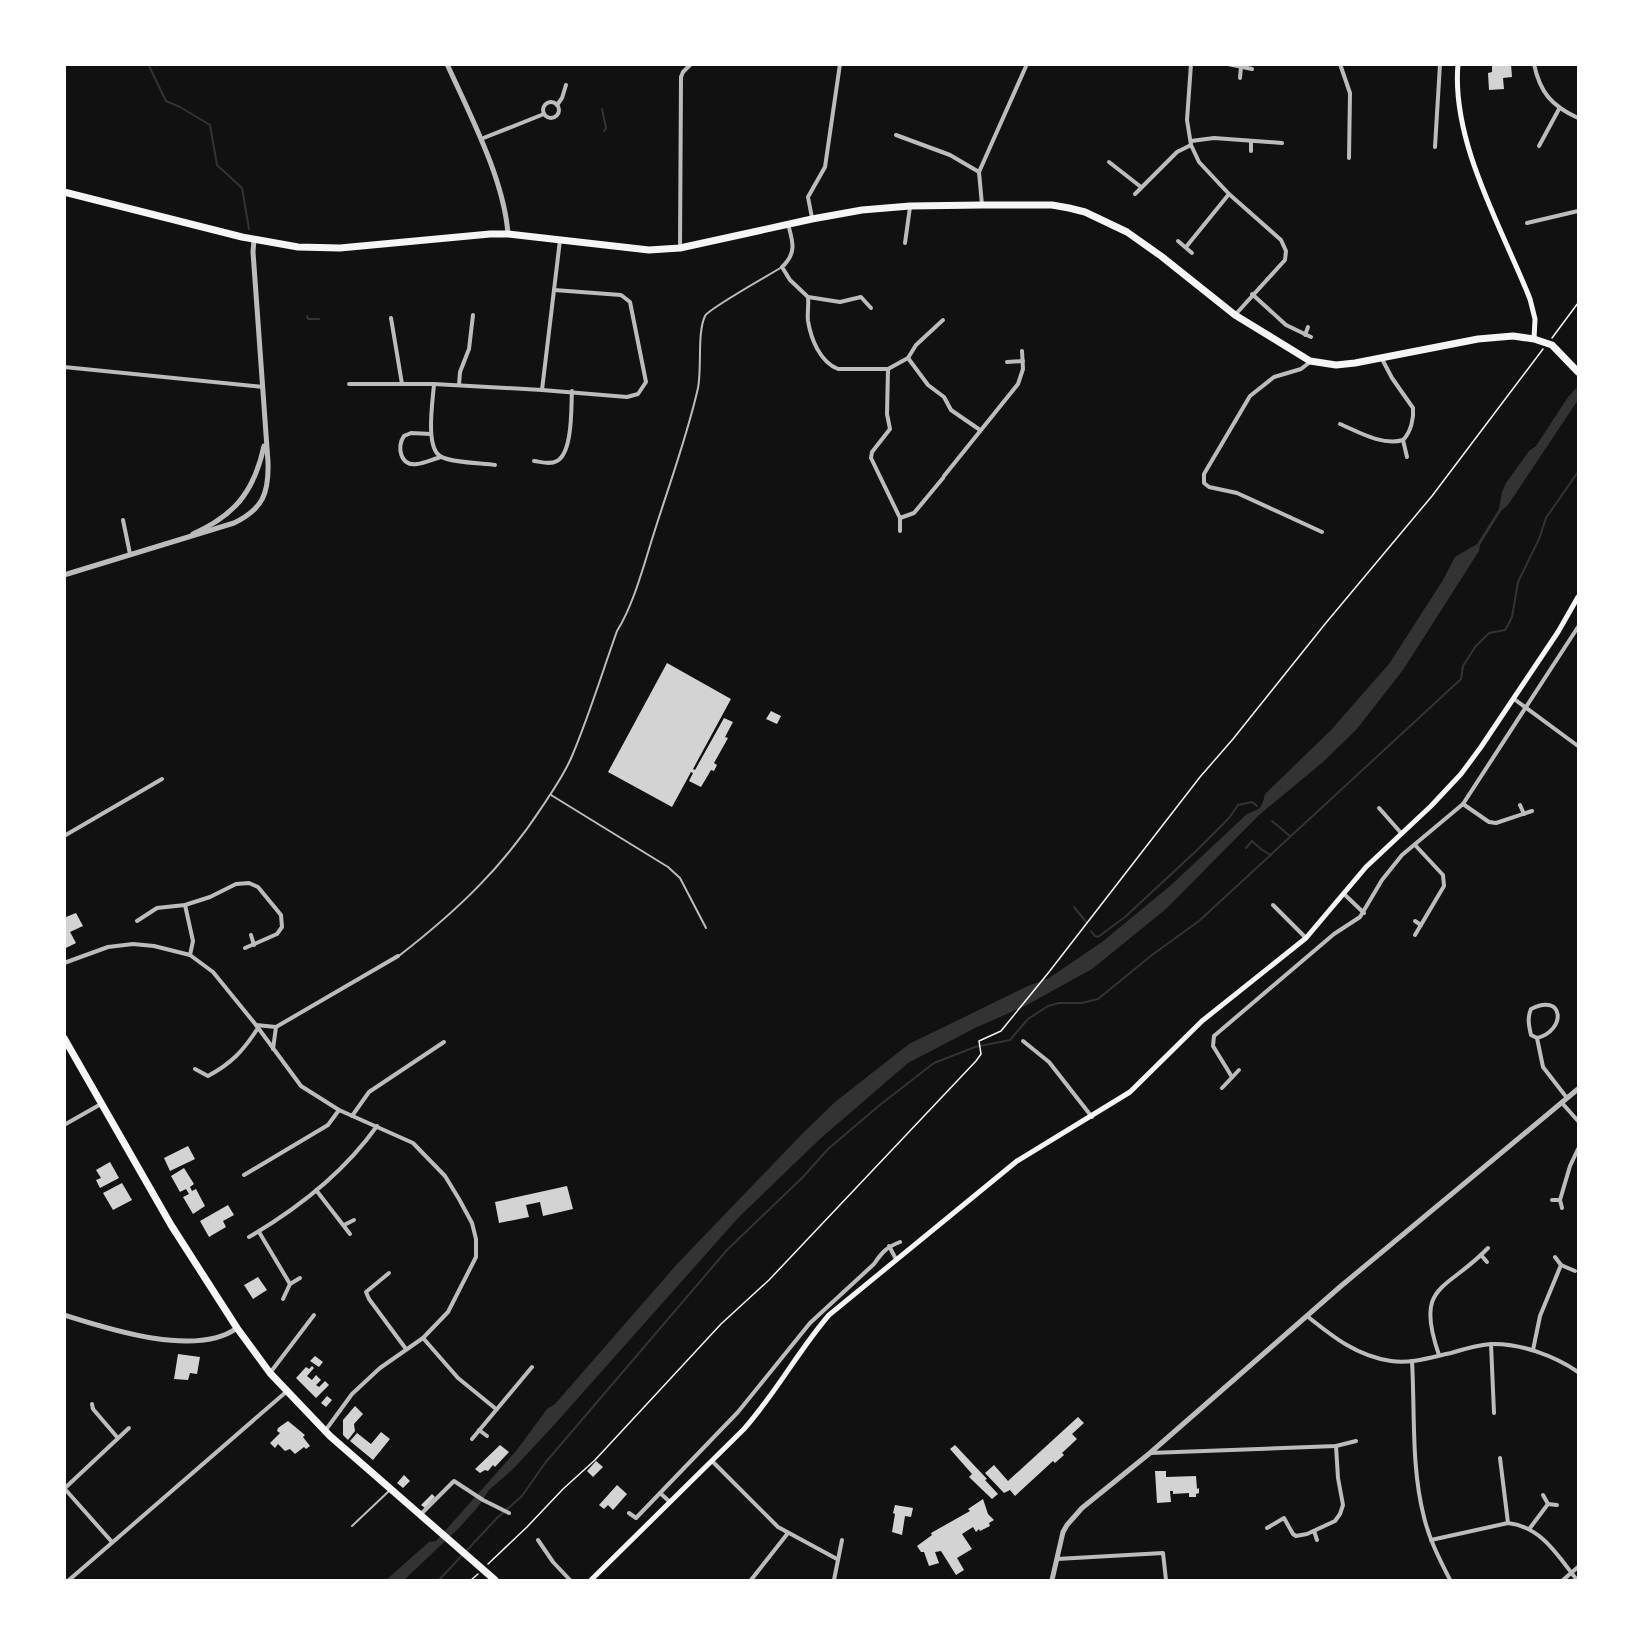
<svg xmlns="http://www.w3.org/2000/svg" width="1643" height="1645" viewBox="0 0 1643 1645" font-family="Ubuntu,sans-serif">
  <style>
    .water { fill: #333 }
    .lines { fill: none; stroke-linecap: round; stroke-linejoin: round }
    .stream { stroke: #333; stroke-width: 2 }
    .building { fill: #d3d3d3 }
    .path { stroke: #f5f5f5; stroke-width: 1.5 }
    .service { stroke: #bcbcbc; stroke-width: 2 }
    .minor { stroke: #bcbcbc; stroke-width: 4 }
    .tertiary { stroke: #bcbcbc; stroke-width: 5 }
    .secondary { stroke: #f5f5f5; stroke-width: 5 }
    .trunk { stroke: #f5f5f5; stroke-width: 7 }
  </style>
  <rect width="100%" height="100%" fill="#111"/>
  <path class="water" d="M1578 386V400L1508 505 1501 511 1480 545 1479 551 1403 670 1356 730 1323 762 1259 815 1166 909 1092 969 1025 1006 975 1028 908 1063 821 1138 738 1218 554 1425 513 1469 489 1490 477 1508 459 1528 404 1580H386L429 1542 436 1541 516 1451 547 1409 555 1404 678 1263 803 1133 835 1102 909 1044 1028 986 1049 978 1102 942 1170 886 1247 814C1261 808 1261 810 1265 794L1331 730 1389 664 1443 580 1455 557 1477 544 1499 509 1502 492 1506 483 1529 451 1536 446 1568 397Z"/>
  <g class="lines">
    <g class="stream">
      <polyline points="148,64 166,101 180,107 210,125 217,165 242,188 249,229"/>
      <polyline points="602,109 606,128 604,131"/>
      <polyline points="307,316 308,319 319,319"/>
      <polyline points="1272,821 1290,836"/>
      <polyline points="1246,848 1252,841 1262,850 1271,855"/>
      <polyline points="1074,907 1087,923"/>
      <polyline points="1091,931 1095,936 1098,937 1125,917 1195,852 1229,818 1238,805 1252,802 1257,806"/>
      <polyline points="439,1580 497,1518 522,1496 545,1463 727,1250 803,1177 828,1149 881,1104 934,1063 975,1047 1010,1040 1028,1019 1048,1006 1059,1003 1082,1003 1098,999 1152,955 1199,921 1461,679 1463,666 1475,647 1489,633 1505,630 1508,625 1512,617 1518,582 1539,539 1546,518 1578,472"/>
    </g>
  </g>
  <g class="building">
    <polygon points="1492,64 1511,64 1512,77 1503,78 1504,89 1489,90 1488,73 1492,72"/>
    <polygon points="667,663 731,699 693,769 695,770 724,718 733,722 725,737 728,738 714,763 717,765 714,771 711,770 701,787 689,781 693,773 691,772 672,807 608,772"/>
    <polygon points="771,711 781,716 777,724 766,719"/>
    <polygon points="76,913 83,926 70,932 76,943 64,949 64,914 66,917"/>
    <polygon points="188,1146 195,1159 170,1171 164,1158"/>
    <polygon points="110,1162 119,1178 100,1188 96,1180 101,1178 96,1170"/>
    <polygon points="184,1168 194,1184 190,1187 192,1191 196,1189 205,1206 193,1214 183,1197 189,1194 186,1189 180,1192 171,1176"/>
    <polygon points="122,1183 132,1200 113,1210 103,1193"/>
    <polygon points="567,1186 573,1209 543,1216 540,1202 526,1205 529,1217 499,1223 495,1202"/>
    <polygon points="228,1205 234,1215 223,1221 226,1227 209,1237 200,1221"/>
    <polygon points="258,1277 267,1290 253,1299 244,1285"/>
    <polygon points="178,1354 200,1357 197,1374 190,1373 188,1380 174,1379"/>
    <polygon points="315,1356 323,1362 319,1367 310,1361"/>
    <polygon points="312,1366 314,1368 307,1376 312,1380 316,1375 321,1380 316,1385 319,1387 325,1381 329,1385 316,1398 296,1378 306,1367 309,1369"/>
    <polygon points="327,1396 332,1400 326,1407 321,1403"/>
    <polygon points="355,1406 363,1414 354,1424 355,1431 348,1440 343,1435 343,1420"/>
    <polygon points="1078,1417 1084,1423 1072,1434 1077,1439 1062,1453 1064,1455 1055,1463 1053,1461 1015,1496 1010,1490 1004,1493 985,1473 994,1465 1008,1481"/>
    <polygon points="288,1421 305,1435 303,1437 310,1446 306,1449 304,1447 295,1454 290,1449 285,1451 278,1444 275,1448 270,1443 280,1433 277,1431 278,1428"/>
    <polygon points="381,1432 390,1439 373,1460 350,1441 357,1433 371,1444"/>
    <polygon points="500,1445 509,1452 495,1467 493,1465 488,1471 485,1470 480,1473 475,1469"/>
    <polygon points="955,1445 987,1479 985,1480 998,1494 992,1499 969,1477 972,1474 950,1449"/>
    <polygon points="596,1461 603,1467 593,1477 587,1471"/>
    <polygon points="1155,1471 1166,1471 1166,1477 1196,1476 1197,1489 1199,1488 1199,1493 1196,1494 1196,1497 1189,1497 1189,1493 1173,1494 1173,1491 1170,1491 1171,1502 1157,1503"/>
    <polygon points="404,1475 410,1481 403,1488 397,1483"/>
    <polygon points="617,1485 627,1494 613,1510 608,1505 604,1509 599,1505"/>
    <polygon points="432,1494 435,1497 425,1508 421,1505"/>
    <polygon points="983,1499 988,1514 994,1520 989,1523 990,1526 980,1531 979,1529 976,1532 973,1527 962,1534 972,1549 957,1558 964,1570 956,1575 941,1551 935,1552 939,1563 929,1566 924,1552 921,1552 917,1546 932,1535 931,1533 970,1511 968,1509"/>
    <polygon points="895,1505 913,1508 911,1517 905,1516 902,1535 892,1532 895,1514 893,1513"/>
  </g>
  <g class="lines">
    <g class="path">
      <polyline points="1552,338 1578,303"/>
      <polyline points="488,1564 527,1527 563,1489 595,1460 721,1324 769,1280 976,1061 981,1054 979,1041 1001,1031 1049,972 1200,777 1233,739 1325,624 1432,496 1543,349"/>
      <polyline points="471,1580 478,1574"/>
    </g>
    <g class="service">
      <polyline points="551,795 668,867 680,878 706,928"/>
      <path d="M400 955C458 910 504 866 544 804 554 789 565 773 572 756 589 716 602 673 617 631 634 604 644 564 654 533 669 485 687 437 698 388 702 368 697 333 705 316 708 309 771 274 782 267"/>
      <polyline points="352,1526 389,1491"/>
    </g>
    <g class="minor">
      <polyline points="1191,64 1187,120 1191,145 1199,162 1229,194 1281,240 1286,251 1285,260 1235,315"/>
      <polyline points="1228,64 1252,69"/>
      <polyline points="1340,64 1350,93 1349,158"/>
      <path d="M1534 64C1540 93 1552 106 1578 118"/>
      <polyline points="1240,78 1241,67"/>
      <circle cx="551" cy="110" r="8"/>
      <polyline points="557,105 562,98 566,85"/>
      <polyline points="896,135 950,155 979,172"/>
      <polyline points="481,139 544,114"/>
      <polyline points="1191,141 1214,138 1282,143"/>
      <polyline points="1539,146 1559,109"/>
      <polyline points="1435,147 1440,64"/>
      <polyline points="1251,151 1251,141"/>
      <polyline points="1109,162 1141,187"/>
      <polyline points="1135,194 1177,152 1191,145"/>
      <polyline points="982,205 979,172 1027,64"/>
      <polyline points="812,218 808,197 825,167 840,64"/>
      <polyline points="1527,223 1578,211"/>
      <path d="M788 224C793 242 797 253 782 267L790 280 808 297C809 305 807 314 808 321 811 339 820 362 838 369H888L908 358 928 385 944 397 951 410 980 430"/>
      <polyline points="1178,241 1192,253"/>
      <polyline points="905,243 910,207"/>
      <polyline points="1186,247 1229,194"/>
      <polyline points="680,248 681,77 683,72 691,64"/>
      <polyline points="1252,294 1286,325 1311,337"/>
      <polyline points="808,297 840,302 861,297 871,308"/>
      <polyline points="391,318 402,384"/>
      <polyline points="1305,335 1308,327"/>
      <polyline points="908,358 916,345 943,320"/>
      <path d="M1382 359 1392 378 1413 408C1414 418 1411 432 1403 440"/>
      <polyline points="1007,362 1023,361"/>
      <polyline points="1310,362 1301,369 1274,377 1250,396 1204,474 1204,483 1209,487 1237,493 1322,532"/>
      <polyline points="64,367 263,387"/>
      <polyline points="888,369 887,414 890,429 872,452 871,458 900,518 900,531"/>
      <polyline points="349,384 434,384 542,390 560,240"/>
      <path d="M434 384C433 400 425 446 440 456 451 463 482 463 495 465"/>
      <polyline points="459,385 460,372 469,349 473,315"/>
      <polyline points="542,390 627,397 638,394 646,382 630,302 621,295 554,290"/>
      <path d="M1340 424C1359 432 1382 446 1403 440L1407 457"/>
      <path d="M431 434 411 433 404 436C396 447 401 467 417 464 425 463 433 459 441 457"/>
      <path d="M534 461C542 462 550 465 557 461 573 452 571 407 572 391"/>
      <polyline points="944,476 1018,384 1023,369 1022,351"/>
      <polyline points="900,518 914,513 943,478"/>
      <polyline points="123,520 130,554"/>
      <polyline points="1514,699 1578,746"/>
      <polyline points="1463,804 1489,822 1496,823 1532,811"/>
      <polyline points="1520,805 1524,814"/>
      <polyline points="1379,808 1402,834"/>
      <polyline points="64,836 162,779"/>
      <polyline points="1344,894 1364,913"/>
      <polyline points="185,905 193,941 190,955"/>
      <polyline points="1273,905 1306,938"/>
      <polyline points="137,921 157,908 185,905 210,897 236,884 249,883 258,887 281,915 282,927 277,934 245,948"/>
      <polyline points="1415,921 1421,925"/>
      <polyline points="251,935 254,945"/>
      <polyline points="1415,935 1444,886 1443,875 1415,845"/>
      <polyline points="64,963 108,947 133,944 154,946 190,955 213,972 256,1025 301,1086 339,1110 413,1143 445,1176 459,1199 472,1223 476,1239 476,1257 448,1312 423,1338 380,1368 352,1394 325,1431"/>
      <polyline points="256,1025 276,1027"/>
      <path d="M1537 1038C1566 1031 1565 992 1531 1009 1527 1018 1529 1026 1531 1035L1537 1038 1543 1067 1567 1098"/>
      <polyline points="1023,1041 1049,1062 1092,1117"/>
      <polyline points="273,1049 276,1027 398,956"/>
      <path d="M195 1069 208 1076C232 1063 243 1051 258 1028"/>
      <polyline points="1232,1077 1213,1046 1214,1036 1334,934 1360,917 1382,880 1402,855 1463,804 1578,627"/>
      <polyline points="1222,1088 1239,1070"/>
      <polyline points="1562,1103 1578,1121"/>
      <polyline points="352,1116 369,1092 444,1042"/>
      <polyline points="64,1125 101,1104"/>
      <polyline points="244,1175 328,1125 339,1110"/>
      <polyline points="316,1190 350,1234"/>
      <polyline points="1552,1200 1560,1200 1562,1208"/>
      <polyline points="1560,1200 1570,1166 1578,1149"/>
      <polyline points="344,1225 354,1220"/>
      <polyline points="259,1232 290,1284"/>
      <path d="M249 1237C297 1209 345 1171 377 1126"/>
      <polyline points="889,1246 896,1259"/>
      <polyline points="1481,1255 1487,1262"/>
      <polyline points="1555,1257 1561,1265 1575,1271"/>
      <polyline points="389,1273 366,1292 369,1299 406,1349"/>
      <polyline points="283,1299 290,1284 300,1278"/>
      <path d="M1307 1316C1333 1337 1357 1356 1391 1361 1411 1364 1432 1357 1451 1353 1464 1349 1478 1345 1491 1344 1520 1343 1555 1356 1578 1372"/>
      <polyline points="423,1338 458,1378 496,1409"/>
      <polyline points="1491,1344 1494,1413"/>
      <polyline points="1533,1350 1540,1316 1561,1265"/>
      <path d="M1439 1355C1414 1283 1446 1292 1488 1248"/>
      <path d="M1412 1361C1415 1412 1411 1467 1424 1517 1429 1539 1440 1560 1450 1580"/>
      <polyline points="270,1373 314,1315"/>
      <polyline points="92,1404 93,1409 117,1437"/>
      <polyline points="479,1430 487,1436"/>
      <polyline points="472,1439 532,1367"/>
      <polyline points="1150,1453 1336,1446 1356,1441"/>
      <polyline points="1500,1458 1508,1523"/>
      <polyline points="712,1461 778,1527 837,1559"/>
      <polyline points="64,1488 112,1542"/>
      <polyline points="65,1488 129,1428"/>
      <polyline points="660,1493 670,1502"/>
      <polyline points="1543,1495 1548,1504 1557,1505"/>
      <path d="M629 1513 636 1518 738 1412 810 1323 874 1264C882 1252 887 1247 900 1242"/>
      <polyline points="420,1515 454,1481 483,1500 509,1513"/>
      <polyline points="1267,1528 1284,1518 1293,1534 1296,1536 1307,1534 1335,1521 1340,1514 1343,1505 1338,1478 1336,1446"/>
      <polyline points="1530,1528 1548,1504"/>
      <polyline points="1314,1531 1317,1540"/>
      <polyline points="538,1540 553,1562 570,1580"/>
      <path d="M1431 1540 1508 1523C1542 1527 1558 1556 1577 1580"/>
      <polyline points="1057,1559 1163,1553 1166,1580"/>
      <polyline points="69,1580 286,1392"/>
      <polyline points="751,1580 788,1533"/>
      <polyline points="834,1580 842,1540"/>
      <polyline points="1563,1580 1578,1567"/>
    </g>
    <g class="tertiary">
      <path d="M447 64C470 115 504 179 508 234"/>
      <path d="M193 534C235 515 254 492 264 446"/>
      <path d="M64 575 234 523C263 509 269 493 268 462L253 252 254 239"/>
      <path d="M64 1315C108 1329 196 1358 237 1328"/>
      <polyline points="1052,1580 1063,1532 1067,1525 1082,1508 1150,1453 1341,1286 1578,1089"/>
    </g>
    <g class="secondary">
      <path d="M1458 64C1451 142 1502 228 1530 299L1535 319 1534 339"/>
      <path d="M591 1580 744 1429C776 1393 798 1351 829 1315L1017 1161 1130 1092 1202 1021 1306 938 1366 867 1431 806 1461 774 1481 747 1558 632 1578 597"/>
    </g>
    <g class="trunk">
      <polyline points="64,192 242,237 298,247 340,248 490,234 508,234 649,250 680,248 812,219 862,210 910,206 982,205 1052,205 1069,208 1085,212 1127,232 1161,256 1235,315 1310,361 1336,365 1355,363 1478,339 1513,336 1534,339 1552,345 1578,372"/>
      <polyline points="64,1038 171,1225 237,1328 270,1373 330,1436 495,1580"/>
    </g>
  </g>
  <rect width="1643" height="1645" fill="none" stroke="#ffffff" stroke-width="132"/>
</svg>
